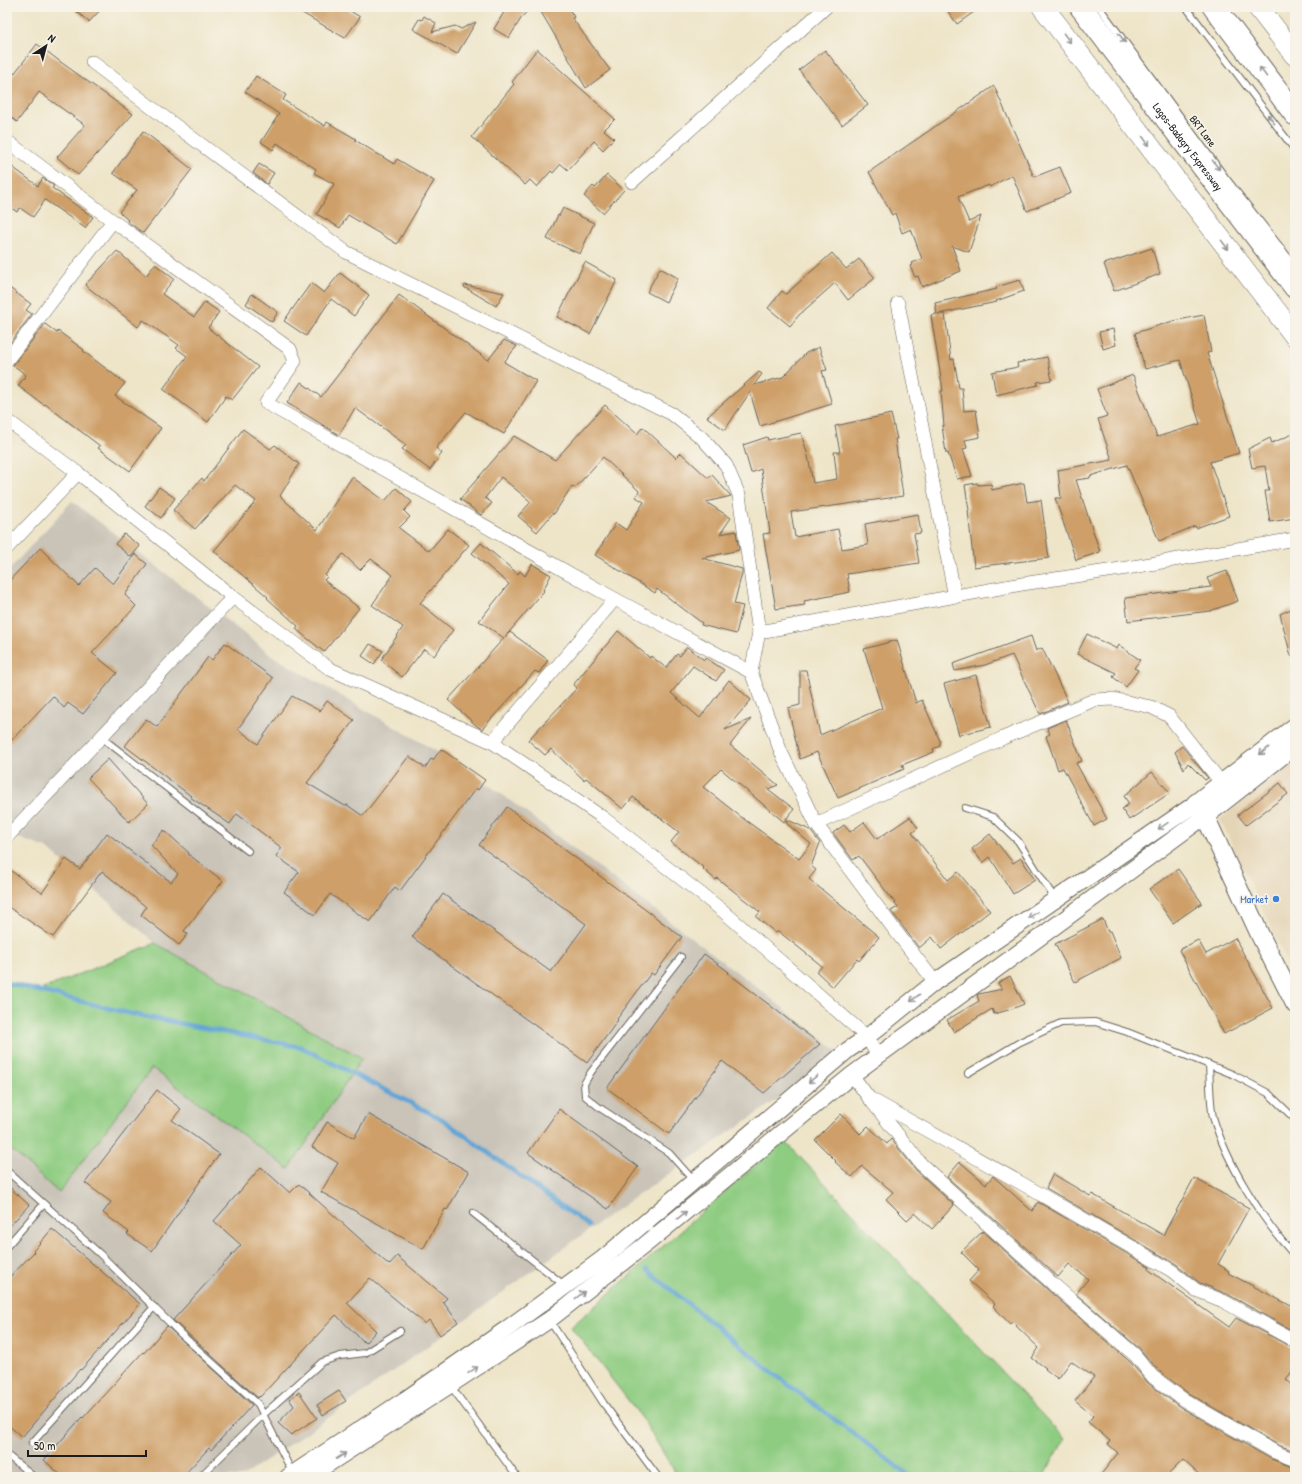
<svg xmlns="http://www.w3.org/2000/svg" width="1302" height="1484" viewBox="0 0 1302 1484" font-family="'Patrick Hand',sans-serif">
  <style>
    .built { fill: #e5d5b7 }
    .industrial { fill: #c9c3b8 }
    .green { fill: #8ecc81; stroke: #55744e }
    .lines { fill: none; stroke-linecap: round; stroke-linejoin: round }
    .stream { stroke: #60a4d5; stroke-width: 4.5 }
    .building { fill: #ce9f68 }
    .service-casing { stroke: #666259; stroke-width: 8 }
    .minor-casing { stroke: #666259; stroke-width: 14 }
    .tertiary-casing { stroke: #666259; stroke-width: 18 }
    .secondary-casing { stroke: #666259; stroke-width: 20 }
    .primary-casing { stroke: #666259; stroke-width: 22 }
    .motorway-casing { stroke: #666259; stroke-width: 24 }
    .service { stroke: #fff; stroke-width: 6 }
    .minor { stroke: #fff; stroke-width: 13 }
    .tertiary { stroke: #fff; stroke-width: 16 }
    .secondary { stroke: #fff; stroke-width: 18 }
    .primary { stroke: #fff; stroke-width: 21 }
    .motorway { stroke: #fff; stroke-width: 22 }
    .oneway { stroke: #999 }
    .shop-dot { fill: #3f7fe0; stroke: #f7f3e8; stroke-width: 1.5 }
    .labels { text-anchor: middle; stroke-width: 3.5; stroke-linejoin: round; paint-order: stroke }
    .street-label { font-size: 11px; fill: #1c1c1c; stroke: #f7f3e8 }
    .shop-label { font-size: 11px; fill: #366cbe; stroke: #f7f3e8; text-anchor: end }
  </style>
  <rect width="100%" height="100%" fill="#f7f3e8"/>
  <filter id="ink" filterUnits="userSpaceOnUse"><feTurbulence type="fractalNoise" baseFrequency=".025" numOctaves="2"/><feDisplacementMap in="SourceGraphic" scale="8" xChannelSelector="R" yChannelSelector="G"/><feConvolveMatrix kernelMatrix="1 2 1 2 8 2 1 2 1" color-interpolation-filters="sRGB"/></filter>
  <filter id="wash" filterUnits="userSpaceOnUse"><feTurbulence type="fractalNoise" baseFrequency=".012" numOctaves="4" result="noise"/><feDisplacementMap in="SourceGraphic" scale="16" xChannelSelector="R" yChannelSelector="G"/><feGaussianBlur stdDeviation="0.9" result="paint"/><feColorMatrix in="noise" values="0 0 0 0 0 0 0 0 0 0 0 0 0 0 0 0 0 1.4 0 .05"/><feComposite in="paint" operator="in"/></filter>
  <g filter="url(#wash)">
    <rect width="100%" height="100%" fill="#eee5c9"/>
    <polygon class="built" points="1295,763 1295,979 1220,819"/>
    <polygon class="industrial" points="72,501 274,657 443,755 496,790 750,982 842,1055 628,1202 325,1420 242,1477 7,1477 7,1146 59,1192 152,1068 289,1169 362,1058 155,943 47,848 7,834 7,572"/>
    <g class="green">
      <polygon points="155,943 362,1058 289,1169 152,1068 59,1193 7,1146 7,985 38,991"/>
      <polygon points="784,1140 1065,1439 1043,1477 678,1477 642,1418 571,1327"/>
    </g>
    <g class="lines">
      <g class="stream">
        <polyline points="7,983 132,1014 301,1047 442,1119 589,1226"/>
        <polyline points="647,1270 778,1377 911,1477"/>
      </g>
    </g>
    <g id="blocks">
      <g class="building">
        <polygon points="71,7 103,7 89,22"/>
        <polygon points="292,7 344,7 360,17 345,38"/>
        <polygon points="507,7 531,7 522,17 509,38 494,29"/>
        <polygon points="538,7 568,7 574,17 572,18 610,70 586,88"/>
        <polygon points="945,7 981,7 957,24"/>
        <polygon points="424,16 436,23 432,32 455,26 461,29 476,22 457,54 413,29 419,19 422,20"/>
        <polygon points="37,44 62,63 133,114 78,175 57,157 85,125 39,92 17,122 7,114 7,83"/>
        <polygon points="537,49 615,119 604,130 614,138 603,150 594,141 568,170 561,164 553,173 551,171 537,187 530,180 525,185 472,137 514,84 512,82"/>
        <polygon points="825,50 868,105 842,125 799,70"/>
        <polygon points="256,76 286,95 283,100 325,126 327,122 356,139 355,140 394,164 397,159 434,181 397,244 348,215 340,228 317,214 334,184 314,173 316,169 277,143 273,150 261,142 279,114 245,92"/>
        <polygon points="994,86 1034,177 1060,167 1071,193 1027,211 1012,175 990,187 989,185 958,197 969,222 981,216 969,252 952,246 961,271 922,287 918,276 915,277 910,266 913,265 912,263 922,259 911,229 902,233 895,213 892,215 869,172"/>
        <polygon points="143,131 192,169 143,233 127,221 128,220 119,212 137,190 113,173"/>
        <polygon points="7,163 38,186 43,178 54,186 52,188 93,217 85,228 45,200 33,217 20,208 17,212 7,205"/>
        <polygon points="259,164 274,173 267,184 253,173"/>
        <polygon points="607,175 624,190 603,213 584,196 593,186 595,188"/>
        <polygon points="563,208 594,223 580,254 547,239 558,215 559,216"/>
        <polygon points="1152,248 1160,274 1114,291 1104,264"/>
        <polygon points="117,251 146,276 155,264 174,279 162,294 194,317 205,302 219,312 208,328 258,367 232,400 226,396 208,422 163,389 187,356 176,348 179,345 143,320 138,327 85,285"/>
        <polygon points="832,253 846,269 859,259 875,278 848,300 835,283 799,315 790,326 768,308 782,291 786,294"/>
        <polygon points="585,262 617,280 590,334 557,317"/>
        <polygon points="660,268 678,278 666,302 647,292"/>
        <polygon points="340,273 369,295 354,316 331,299 306,336 284,321 311,283 324,293"/>
        <polygon points="1020,280 1024,291 996,301 997,302 938,314 945,314 951,360 954,359 959,388 962,388 964,411 976,410 980,437 965,440 967,448 963,449 972,476 957,479 948,453 946,453 942,426 944,426 941,391 943,391 931,315 937,314 935,303 997,289 996,287"/>
        <polygon points="465,285 504,293 496,306 464,287"/>
        <polygon points="7,286 31,304 26,310 32,314 7,347"/>
        <polygon points="252,294 278,312 272,322 246,304"/>
        <polygon points="399,295 488,360 504,340 517,346 504,362 536,381 504,434 466,412 436,448 442,453 430,470 402,449 406,445 355,408 339,435 287,403 301,382 321,397"/>
        <polygon points="1204,315 1211,352 1207,353 1239,453 1210,462 1229,516 1196,528 1195,526 1159,541 1127,465 1090,476 1090,478 1076,480 1100,552 1076,560 1055,498 1061,498 1058,470 1112,460 1098,419 1107,416 1097,389 1133,375 1157,437 1200,424 1180,360 1145,369 1135,333 1173,321"/>
        <polygon points="45,324 57,333 58,331 84,350 83,351 125,383 115,396 161,428 130,471 98,448 100,446 45,404 44,405 18,386 26,375 13,365"/>
        <polygon points="1113,329 1116,345 1103,349 1099,332"/>
        <polygon points="819,347 827,370 822,371 832,404 760,426 750,392 725,430 707,417 759,372 762,374 754,385 783,377 806,353"/>
        <polygon points="1047,357 1052,380 1037,382 1038,385 996,395 992,372 1018,367 1017,363"/>
        <polygon points="605,405 637,434 643,427 676,458 681,453 708,478 712,475 730,495 731,496 706,502 731,518 720,534 736,531 739,550 702,558 742,569 742,573 734,604 743,606 736,634 701,625 702,623 657,589 655,593 595,555 616,523 626,530 644,502 636,497 639,491 603,457 575,488 572,486 554,514 553,513 537,532 518,516 531,502 501,477 485,498 492,503 481,515 460,499 514,436 555,460"/>
        <polygon points="891,414 897,439 895,439 903,496 791,512 795,537 838,529 842,549 868,545 865,524 918,514 921,533 914,534 919,563 847,574 850,592 804,601 805,605 776,609 763,534 770,533 761,469 751,473 743,445 767,437 768,440 801,433 808,456 813,483 837,479 834,452 840,452 835,426"/>
        <polygon points="243,429 270,449 275,445 299,464 280,496 317,530 352,477 385,501 396,488 412,502 404,511 410,517 399,528 429,551 448,529 469,545 420,603 453,630 434,656 424,649 402,677 381,660 403,627 372,605 393,575 371,559 360,570 343,554 325,575 327,577 324,580 359,608 324,652 296,629 298,626 267,598 268,597 214,551 256,501 235,485 195,529 173,510 202,478 204,481"/>
        <polygon points="1295,433 1295,518 1270,522 1265,491 1269,491 1265,466 1252,468 1248,449 1270,438 1272,443"/>
        <polygon points="977,483 978,485 991,484 992,490 1024,483 1027,502 1041,500 1049,558 974,567 968,511 969,510 965,485"/>
        <polygon points="159,487 175,498 161,518 145,506"/>
        <polygon points="124,534 140,546 131,557 115,544"/>
        <polygon points="481,543 518,574 520,571 525,576 532,564 551,575 543,590 544,591 505,637 510,632 548,660 539,673 535,671 482,729 477,726 448,700 504,638 479,621 509,584 472,553"/>
        <polygon points="40,548 79,586 95,568 113,584 135,554 147,564 125,595 136,606 92,653 117,673 83,714 68,703 64,708 53,696 7,745 7,583"/>
        <polygon points="1227,571 1238,601 1210,611 1128,621 1125,598 1211,587 1207,578"/>
        <polygon points="1291,609 1295,619 1295,656 1291,656 1280,614"/>
        <polygon points="618,631 650,658 651,656 666,668 677,654 680,656 687,647 704,660 706,658 724,670 716,681 693,666 671,693 700,718 729,680 751,700 725,730 751,719 730,745 778,785 768,789 794,809 784,822 721,769 703,787 741,817 799,859 811,844 786,823 788,820 810,830 820,843 811,866 816,870 809,879 879,937 859,961 857,959 833,987 817,972 822,966 778,931 776,933 756,917 760,912 717,878 716,880 703,869 704,868 671,842 679,832 633,797 623,809 586,778 584,780 551,749 545,755 528,740 577,688 573,685"/>
        <polygon points="1087,634 1117,649 1119,645 1140,660 1134,668 1138,670 1126,687 1113,677 1116,673 1077,654"/>
        <polygon points="1031,636 1036,651 1042,648 1068,702 1040,714 1012,655 985,665 955,671 953,664"/>
        <polygon points="897,640 916,703 922,700 940,741 940,746 933,749 934,752 902,765 904,769 838,798 817,752 800,759 788,708 800,705 800,670 806,670 820,735 882,708 864,649"/>
        <polygon points="225,643 273,678 238,729 258,744 292,696 320,711 327,701 354,720 307,783 345,806 347,805 363,816 409,756 425,768 431,759 433,760 441,749 485,780 478,790 476,788 400,891 395,887 370,922 330,894 315,915 284,892 299,872 276,856 282,848 237,814 230,824 190,797 191,796 125,746 146,719 157,727 208,657 212,660"/>
        <polygon points="370,644 383,651 374,664 362,656"/>
        <polygon points="976,675 991,727 959,735 944,684"/>
        <polygon points="1066,720 1082,761 1076,763 1107,819 1094,826 1063,768 1058,770 1046,736 1050,734 1047,728"/>
        <polygon points="1182,746 1208,778 1205,780 1188,763 1184,769 1175,752"/>
        <polygon points="108,759 148,804 129,822 88,778"/>
        <polygon points="1152,772 1170,793 1129,820 1122,809 1129,804 1124,796"/>
        <polygon points="1280,783 1288,794 1246,825 1238,815"/>
        <polygon points="507,807 682,937 654,975 651,973 617,1019 618,1020 587,1063 412,937 443,894 551,972 586,924 479,845"/>
        <polygon points="910,817 918,828 912,833 948,880 958,872 990,911 941,949 932,937 919,948 891,911 898,907 859,856 853,860 833,833 844,825 850,832 864,822 877,839"/>
        <polygon points="164,830 189,853 188,854 223,881 184,931 188,934 179,945 141,915 146,907 102,871 53,937 7,906 7,868 42,893 66,859 80,869 107,833 171,882 178,874 151,845"/>
        <polygon points="990,834 1013,863 1021,858 1035,880 1013,894 990,857 983,863 972,849"/>
        <polygon points="1178,869 1202,903 1173,923 1149,889"/>
        <polygon points="1103,919 1108,932 1110,931 1121,958 1075,982 1055,944"/>
        <polygon points="1235,938 1273,1008 1224,1034 1179,950 1198,940 1206,954"/>
        <polygon points="704,954 729,972 728,973 820,1044 764,1093 722,1061 669,1134 607,1088"/>
        <polygon points="1010,976 1024,1004 1012,1009 994,1014 992,1009 954,1032 947,1020 979,1001 977,995 979,994 1002,989 998,983"/>
        <polygon points="157,1090 181,1109 172,1120 219,1154 152,1251 127,1234 129,1232 103,1213 111,1202 85,1183"/>
        <polygon points="559,1109 638,1167 608,1209 528,1153"/>
        <polygon points="368,1114 469,1172 447,1210 445,1209 423,1249 321,1192 338,1163 312,1147 327,1122 354,1138"/>
        <polygon points="841,1114 860,1134 868,1126 887,1144 891,1139 916,1170 954,1205 932,1229 915,1213 907,1220 886,1199 893,1192 862,1166 852,1177 835,1162 836,1161 815,1140"/>
        <polygon points="960,1162 986,1184 993,1176 994,1177 1032,1211 1038,1202 1150,1267 1149,1270 1229,1327 1236,1318 1295,1349 1295,1368 1286,1379 1295,1387 1295,1451 1278,1445 1188,1393 1159,1371 1140,1349 1076,1294 1088,1279 1069,1264 1058,1277 947,1177"/>
        <polygon points="261,1167 290,1193 299,1184 389,1265 397,1256 447,1298 443,1302 458,1322 440,1335 429,1320 425,1324 370,1278 347,1303 376,1331 365,1343 336,1315 260,1397 259,1396 258,1398 173,1320 241,1245 214,1221"/>
        <polygon points="1053,1174 1090,1196 1092,1194 1163,1235 1194,1178 1249,1208 1218,1264 1229,1271 1228,1273 1295,1308 1295,1332 1227,1294 1200,1283 1176,1264 1046,1188"/>
        <polygon points="7,1185 29,1205 7,1229"/>
        <polygon points="52,1229 140,1304 81,1370 80,1369 22,1437 7,1424 7,1280 34,1252 33,1251"/>
        <polygon points="983,1231 1048,1290 1129,1361 1148,1383 1180,1407 1271,1459 1295,1468 1295,1477 1202,1477 1183,1460 1166,1477 1099,1477 1118,1453 1108,1444 1110,1441 1088,1422 1093,1416 1075,1401 1094,1377 1071,1361 1058,1379 1045,1369 1046,1368 1032,1358 1039,1348 1012,1322 1010,1324 993,1306 995,1304 969,1281 979,1270 961,1252"/>
        <polygon points="167,1326 252,1405 211,1450 209,1448 182,1477 63,1477 44,1460 82,1417 83,1418 143,1352 144,1353"/>
        <polygon points="339,1391 346,1401 323,1415 317,1405"/>
        <polygon points="299,1392 317,1418 291,1435 278,1423 294,1406 289,1399"/>
      </g>
    </g>
  </g>
  <g filter="url(#ink)">
    <use href="#blocks" fill-opacity="0" stroke="#666259" stroke-width="1"/>
    <g class="lines">
      <defs>
        <g id="service">
          <polyline points="1099,7 1225,177 1295,266"/>
          <polyline points="1186,7 1295,150"/>
          <polyline points="101,737 248,851"/>
          <polyline points="965,808 993,817 1018,841 1055,899"/>
          <polyline points="681,957 591,1072 584,1084 585,1096 600,1108 669,1153 693,1180"/>
          <path d="M1209 1065C1210 1079 1210 1104 1213 1117 1227 1164 1262 1220 1295 1256"/>
          <polyline points="968,1073 1020,1042 1061,1023 1095,1022 1127,1032 1232,1074 1268,1093 1295,1119"/>
          <polyline points="7,1171 100,1254 182,1335 258,1404 293,1474"/>
          <polyline points="473,1213 564,1285"/>
          <polyline points="7,1246 44,1204"/>
          <polyline points="550,1321 604,1404 658,1477"/>
          <polyline points="450,1385 517,1477"/>
          <polyline points="32,1443 154,1307"/>
          <polyline points="7,1455 34,1477"/>
          <polyline points="200,1477 263,1415 322,1362 340,1356 365,1353 400,1331"/>
        </g>
        <g id="minor">
          <polyline points="92,62 168,120 346,252 672,414 702,438 726,465 739,495 759,632 751,672 781,752 816,824 894,929 935,982"/>
          <polyline points="7,141 113,221 290,349 295,361 266,403 615,599 751,672"/>
          <polyline points="632,182 826,7"/>
          <polyline points="898,303 955,597"/>
          <polyline points="7,360 113,221"/>
          <polyline points="7,420 78,473 233,597 330,669 492,742 602,817 723,911 867,1037 878,1056"/>
          <polyline points="7,548 78,473"/>
          <polyline points="759,632 1022,584 1121,569 1295,539"/>
          <polyline points="492,742 615,599"/>
          <polyline points="816,824 1003,738 1094,700 1113,699 1151,707 1169,716 1227,790"/>
          <polyline points="7,837 233,597"/>
          <polyline points="852,1075 869,1098 1021,1183 1135,1249 1172,1271 1196,1290 1223,1301 1295,1341"/>
          <polyline points="869,1098 921,1164 1053,1284 1135,1355 1153,1377 1184,1400 1275,1452 1295,1460"/>
        </g>
        <g id="tertiary">
          <polyline points="288,1477 406,1399 508,1328 601,1260 848,1050 867,1037 935,982 1195,804"/>
          <polyline points="308,1477 450,1385 549,1320 646,1244 852,1075 1205,816"/>
        </g>
        <g id="secondary">
          <polyline points="1295,727 1195,804 1205,816 1261,937 1295,1004"/>
          <polyline points="1205,816 1295,745"/>
        </g>
        <g id="primary">
          <polyline points="1043,7 1295,336"/>
          <polyline points="1258,7 1295,55"/>
        </g>
        <g id="motorway">
          <path id="s1" d="M1081 7 1295 287"/>
          <polyline points="1214,7 1295,114"/>
        </g>
      </defs>
      <use href="#service" class="service-casing"/>
      <use href="#minor" class="minor-casing"/>
      <use href="#tertiary" class="tertiary-casing"/>
      <use href="#secondary" class="secondary-casing"/>
      <use href="#primary" class="primary-casing"/>
      <use href="#motorway" class="motorway-casing"/>
      <use href="#service" class="service"/>
      <use href="#minor" class="minor"/>
      <use href="#tertiary" class="tertiary"/>
      <use href="#secondary" class="secondary"/>
      <use href="#primary" class="primary"/>
      <use href="#motorway" class="motorway"/>
    </g>
    <defs><path id="oneway-shaft" d="M-6 0H5M1.5-3L5.5 0L1.5 3" fill="none" stroke-width="1.6" stroke-linecap="round" stroke-linejoin="round"/></defs>
    <g class="oneway">
      <use href="#oneway-shaft" transform="translate(1067 38) rotate(53)"/>
      <use href="#oneway-shaft" transform="translate(1122 38) rotate(53)"/>
      <use href="#oneway-shaft" transform="translate(1263 72) rotate(-127)"/>
      <use href="#oneway-shaft" transform="translate(1271 119) rotate(-127)"/>
      <use href="#oneway-shaft" transform="translate(1146 141) rotate(53)"/>
      <use href="#oneway-shaft" transform="translate(1216 165) rotate(53)"/>
      <use href="#oneway-shaft" transform="translate(1225 245) rotate(52)"/>
      <use href="#oneway-shaft" transform="translate(1264 751) rotate(142)"/>
      <use href="#oneway-shaft" transform="translate(1163 826) rotate(146)"/>
      <use href="#oneway-shaft" transform="translate(1033 915) rotate(146)"/>
      <use href="#oneway-shaft" transform="translate(915 998) rotate(141)"/>
      <use href="#oneway-shaft" transform="translate(813 1079) rotate(140)"/>
      <use href="#oneway-shaft" transform="translate(682 1215) rotate(-39)"/>
      <use href="#oneway-shaft" transform="translate(580 1295) rotate(-38)"/>
      <use href="#oneway-shaft" transform="translate(473 1370) rotate(-34)"/>
      <use href="#oneway-shaft" transform="translate(341 1456) rotate(-33)"/>
    </g>
  </g>
  <circle class="shop-dot" cx="1276" cy="899" r="4"/>
  <g class="labels">
    <g class="street-label">
      <text transform="translate(1203 131) rotate(53)" y="4">BRT Lane</text>
      <text dy="4" stroke="none"><textPath href="#s1" startOffset="176">Lagos-Badagry Expressway</textPath></text>
    </g>
    <g class="shop-label">
      <text x="1268" y="903">Market</text>
    </g>
  </g>
  <rect width="1302" height="1484" fill="none" stroke="#f7f3e8" stroke-width="24"/>
  <g transform="translate(46 46) rotate(36)" stroke="#f7f3e8" stroke-width="3" paint-order="stroke">
  <path d="M0-3L7 15L0 10L-7 15Z" fill="#1c1c1c"/>
  <text y="-6" font-size="11" font-weight="bold" text-anchor="middle" fill="#1c1c1c">N</text>
  </g>
  <path d="M28 1450v6h118v-6" fill="none" stroke="#1c1c1c" stroke-width="2"/>
  <text x="34" y="1450" font-size="12" fill="#1c1c1c" stroke="#f7f3e8" stroke-width="3" paint-order="stroke">50 m</text>
</svg>
